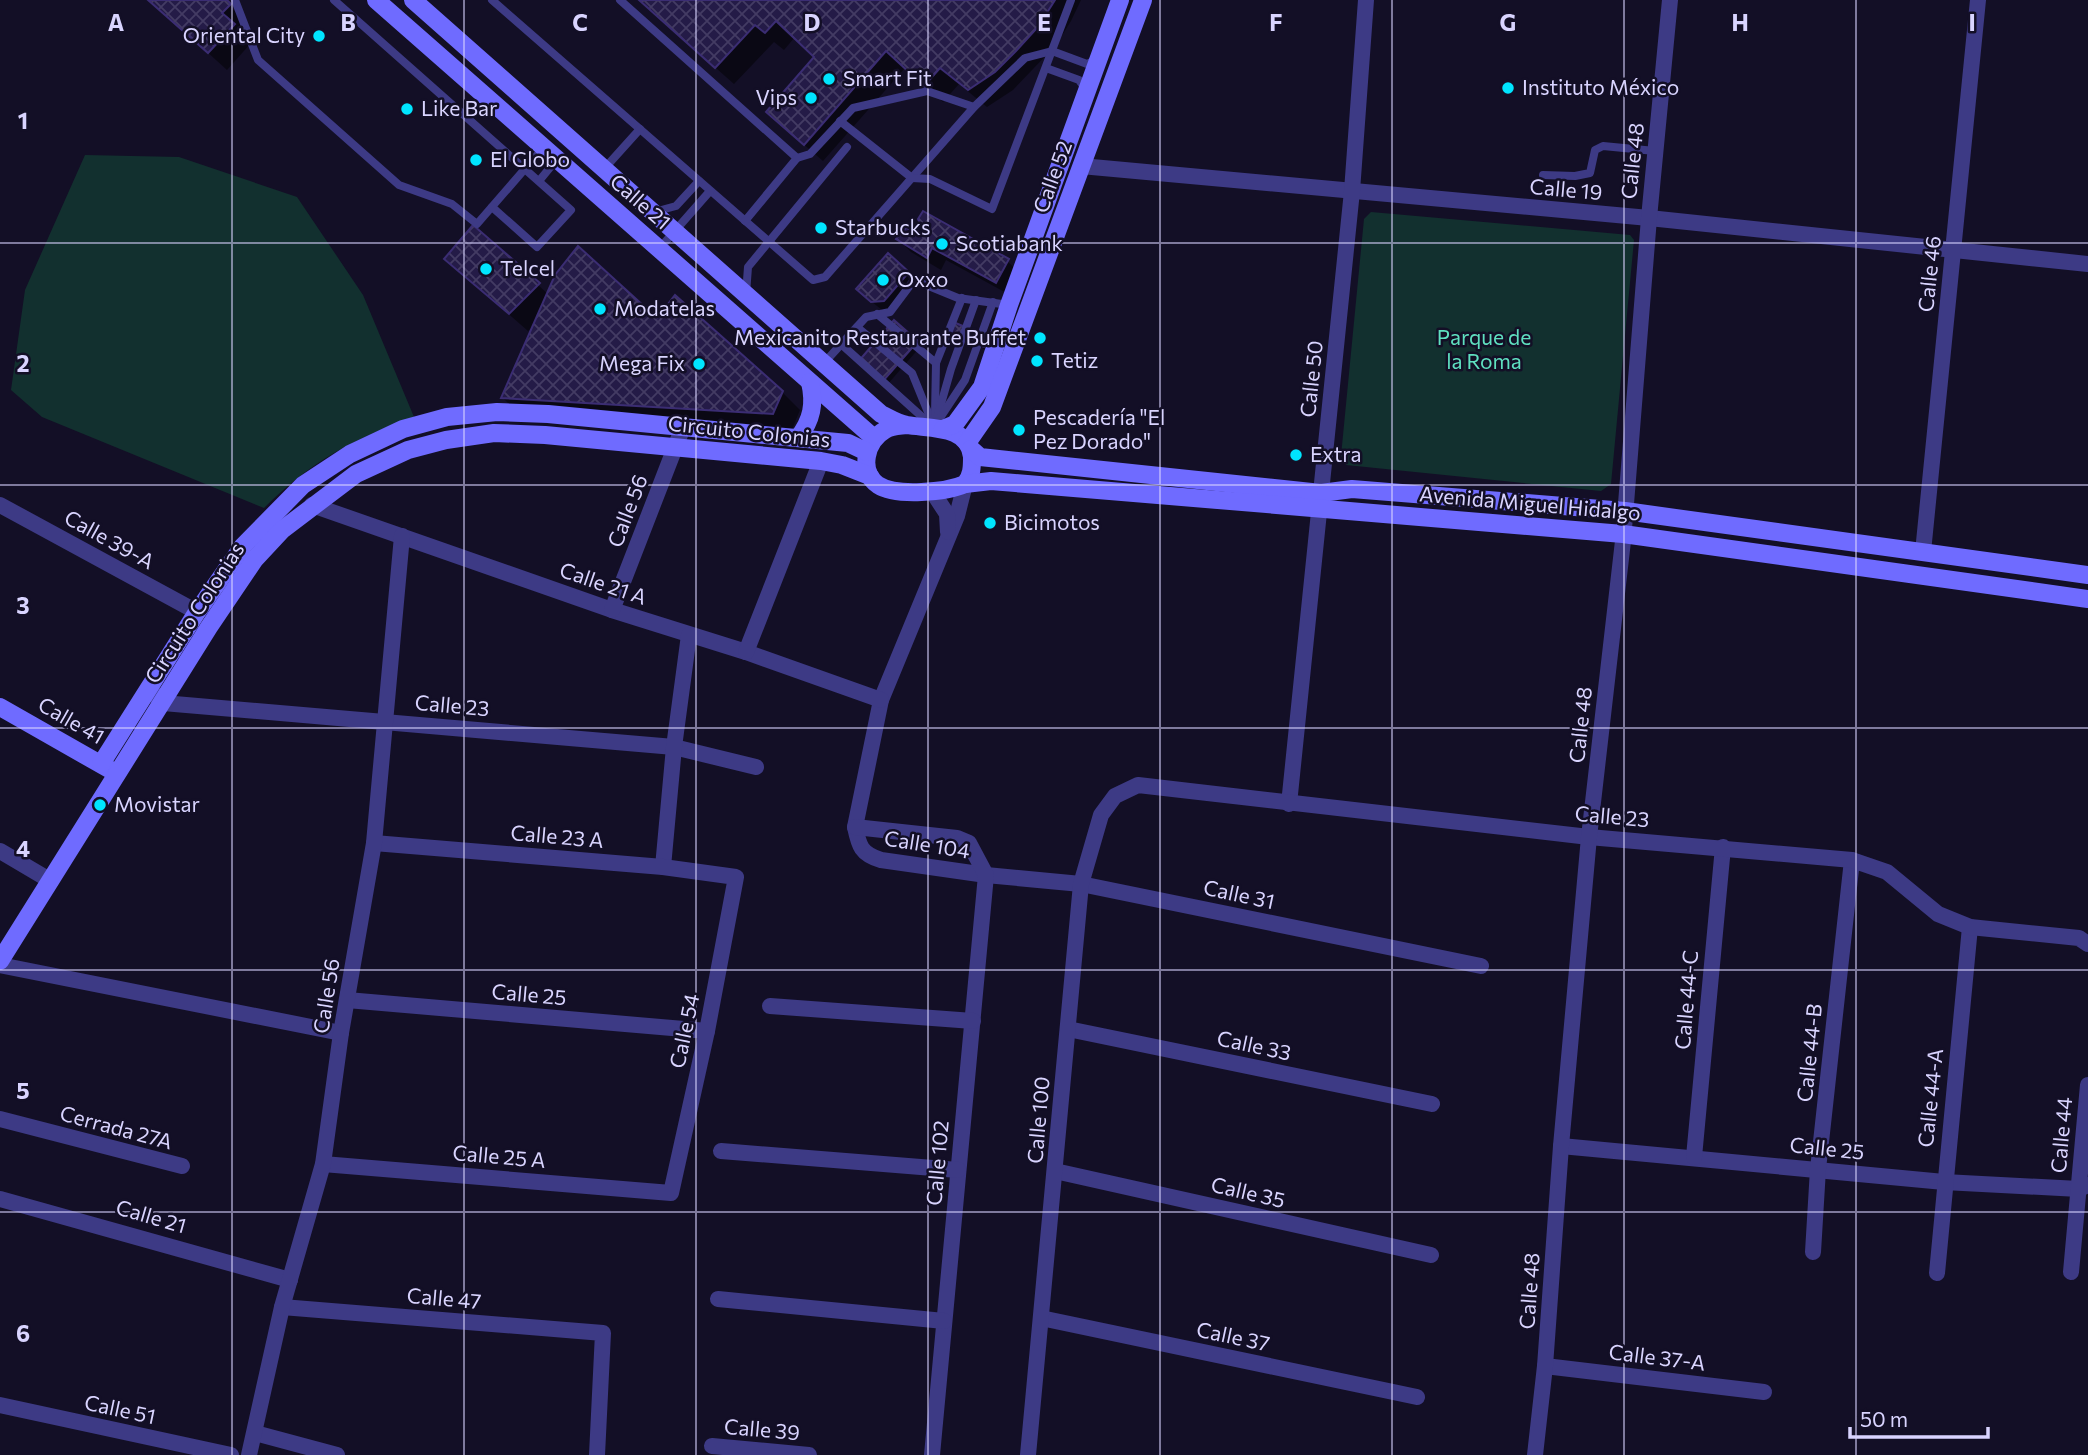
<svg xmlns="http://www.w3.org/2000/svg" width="2088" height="1455" viewBox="0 0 2088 1455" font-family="Commissioner,sans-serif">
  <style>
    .park { fill: #12302f }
    .shadow { fill: #0007 }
    .building { fill: url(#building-cross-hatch); stroke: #3b2d73; stroke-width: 2 }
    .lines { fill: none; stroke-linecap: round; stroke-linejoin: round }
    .lane { stroke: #3d3a85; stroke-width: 8 }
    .street { stroke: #3d3a85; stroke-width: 16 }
    .secondary { stroke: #6f6bff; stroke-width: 18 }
    .grid { fill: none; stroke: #d9d4ff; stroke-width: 2; stroke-opacity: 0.55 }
    .poi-dot { fill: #00e5ff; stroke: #130f26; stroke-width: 2.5 }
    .labels { text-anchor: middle; stroke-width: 5; stroke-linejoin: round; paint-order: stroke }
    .poi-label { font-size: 21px; fill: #d9d4ff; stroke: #130f26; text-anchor: start }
    .street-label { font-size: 21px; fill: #d9d4ff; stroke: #130f26 }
    .park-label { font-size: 21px; fill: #5fe0c0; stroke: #130f26 }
    .grid-label { font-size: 23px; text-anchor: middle; font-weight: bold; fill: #d9d4ff; stroke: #130f26; stroke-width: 5; stroke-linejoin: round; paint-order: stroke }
  </style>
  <defs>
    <pattern id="building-cross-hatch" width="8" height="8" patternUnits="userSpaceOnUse" patternTransform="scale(1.75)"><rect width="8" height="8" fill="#241b47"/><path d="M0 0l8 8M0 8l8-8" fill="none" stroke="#433b63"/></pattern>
  </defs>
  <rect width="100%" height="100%" fill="#130f26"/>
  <g class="park">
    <path d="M85 155 179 157 297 197 363 295 414 417C351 440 313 460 264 508L42 417 11 390 25 290Z"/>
    <polygon points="1371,212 1630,235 1634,240 1611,484 1601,491 1346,465 1341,456 1364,219"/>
  </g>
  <g class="shadow">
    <polygon points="150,0 224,0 247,23 240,31 251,43 227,70"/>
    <polygon points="639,0 1081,0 1071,21 1056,45 1013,90 987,107 959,84 943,102 905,68 823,161 786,129 816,58 795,37 784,50 774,42 734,84"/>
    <polygon points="474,227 548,294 658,321 782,392 800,410 791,432 521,416 503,398 536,324 528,331 446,259"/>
    <polygon points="929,237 1007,261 1021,274 1010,295 946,260 941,270 911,252 898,239"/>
    <polygon points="888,256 917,282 893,309 882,310 867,298"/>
    <polygon points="895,323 921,346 887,385 861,362"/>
    <polygon points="950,333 987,337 991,341 987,350 954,337"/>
  </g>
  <g class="building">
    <polygon points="148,0 227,0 231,4 222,13 235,24 208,53"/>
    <polygon points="639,0 1055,0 1038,27 1016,51 995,72 968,90 940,68 924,86 886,51 804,145 766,112 814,57 776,21 765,33 755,25 715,68"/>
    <polygon points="923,211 1009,259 996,283 932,248 927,258 896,239 906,228 925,234 918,219"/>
    <polygon points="473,225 540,283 509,314 444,259"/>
    <polygon points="578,246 657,318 675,295 783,391 773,414 501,398 555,275"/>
    <polygon points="888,253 909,272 884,301 871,302 856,289"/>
    <polygon points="894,320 918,341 882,382 858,362"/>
    <polygon points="953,322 988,336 984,347 948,334"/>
  </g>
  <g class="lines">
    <g class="lane">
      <polyline points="235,0 258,60 399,185 452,204 477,224 543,148"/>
      <polyline points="334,0 571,210 537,247 492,207"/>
      <polyline points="492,0 813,280 825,277 974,107 1025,58 1052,51 1087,64 1097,59"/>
      <polyline points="620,0 797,158"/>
      <polyline points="1046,68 1079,80 1086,90"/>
      <polyline points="840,121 912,178 930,179 992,209 1071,0"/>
      <polyline points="604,169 640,129"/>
      <polyline points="1543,175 1575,176 1590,173 1595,150 1603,146 1655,151"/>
      <polyline points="539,181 557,159"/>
      <polyline points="654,212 676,206 699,181"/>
      <polyline points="745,221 797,158 810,154 853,108 927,91 974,107"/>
      <polyline points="659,249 710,191"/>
      <polyline points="746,294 748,267 847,147"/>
      <polyline points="877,314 936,363 962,298"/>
      <polyline points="857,327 912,373 934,427"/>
      <polyline points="841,344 930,424"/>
      <polyline points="824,363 866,317 890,312 914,280 958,298 1009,305"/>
      <polyline points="935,414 936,363"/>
      <polyline points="937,418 951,369 976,300"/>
      <polyline points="934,427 965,380 993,302"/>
    </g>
    <g class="street">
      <polyline points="1081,166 1649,218 2088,264"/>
      <path d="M965 484 957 516 881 700 855 827C859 846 861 854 881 860L986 875 1081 884 1481 966"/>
      <polyline points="932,491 947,514 948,532"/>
      <polyline points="0,505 197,612"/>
      <polyline points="312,505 612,610 746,652 881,700"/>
      <polyline points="1923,552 1978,0"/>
      <polyline points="612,610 683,427"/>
      <polyline points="746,652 821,461"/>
      <polyline points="154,694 163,703 674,747 756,767"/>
      <polyline points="1289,804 1352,191 1366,0"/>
      <polyline points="855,827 957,838 969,843 986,875 932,1455"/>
      <polyline points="0,851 51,881"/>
      <polyline points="663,867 674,747 689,635"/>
      <polyline points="0,965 341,1033"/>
      <polyline points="347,1000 707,1031"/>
      <polyline points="770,1006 973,1021"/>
      <polyline points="1068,1029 1432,1104"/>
      <polyline points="0,1119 182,1166"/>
      <polyline points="1561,1146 1944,1182 2079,1189 2088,1185"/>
      <polyline points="721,1151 958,1170"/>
      <polyline points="1694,1157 1723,847"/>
      <polyline points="323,1164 671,1193 707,1031 736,877 663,867 374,843"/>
      <polyline points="1055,1171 1431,1255"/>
      <polyline points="0,1199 290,1280"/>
      <polyline points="1813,1252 1818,1169 1852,860"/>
      <polyline points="2071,1272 2088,1085"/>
      <polyline points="1937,1273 1970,927"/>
      <polyline points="718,1299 944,1321"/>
      <polyline points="282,1307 603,1333 597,1455"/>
      <polyline points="1041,1318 1417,1397"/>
      <polyline points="1545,1366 1764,1392"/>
      <polyline points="0,1405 231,1455"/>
      <polyline points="255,1433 337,1455"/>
      <polyline points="712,1446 809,1455"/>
      <polyline points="249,1455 282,1307 323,1164 341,1033 374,843 402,536"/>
      <polyline points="1028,1455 1081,884 1101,815 1115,796 1138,785 1589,837 1852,860 1887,872 1938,914 1970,927 2079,938 2088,944"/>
      <polyline points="1535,1455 1545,1366 1561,1146 1589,837 1623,541 1649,218 1670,0"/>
    </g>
    <g class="secondary">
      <polyline points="376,0 874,438"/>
      <path d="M413 0 881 414C889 418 899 424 907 425 930 429 969 425 972 457 972 467 972 476 965 484 947 492 896 497 878 485 858 471 866 441 885 430 891 426 899 426 906 425"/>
      <polyline points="943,429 955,424 982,387 1009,305 1120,0"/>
      <path d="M798 438C812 420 815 404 810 382"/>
      <polyline points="967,443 992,407 1143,0"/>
      <polyline points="971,449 980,457 1321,493 1352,489 1625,511 2088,575"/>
      <polyline points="965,484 991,481 1623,534 2088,599"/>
      <polyline points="0,707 109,769"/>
      <polyline points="101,764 197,612 243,546 303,485 350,454 403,429 447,417 497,412 548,414 848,443 867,452"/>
      <polyline points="0,961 209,627 255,559 282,530 356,474 408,450 446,440 494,433 545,435 821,461 842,465 870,476"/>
    </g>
  </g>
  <path class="grid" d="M232 0V1455M464 0V1455M696 0V1455M928 0V1455M1160 0V1455M1392 0V1455M1624 0V1455M1856 0V1455M0 243H2088M0 485H2088M0 728H2088M0 970H2088M0 1212H2088"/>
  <g class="poi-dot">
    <circle cx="319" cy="36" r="7"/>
    <circle cx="829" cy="79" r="7"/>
    <circle cx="1508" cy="88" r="7"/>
    <circle cx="811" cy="98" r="7"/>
    <circle cx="407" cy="109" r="7"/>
    <circle cx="476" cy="160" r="7"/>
    <circle cx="821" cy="228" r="7"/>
    <circle cx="942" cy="244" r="7"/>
    <circle cx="486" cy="269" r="7"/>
    <circle cx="883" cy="280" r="7"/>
    <circle cx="600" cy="309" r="7"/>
    <circle cx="1040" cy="338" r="7"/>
    <circle cx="1037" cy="361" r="7"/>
    <circle cx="699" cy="364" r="7"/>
    <circle cx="1019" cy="430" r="7"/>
    <circle cx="1296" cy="455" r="7"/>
    <circle cx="990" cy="523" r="7"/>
    <circle cx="100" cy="805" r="7"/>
  </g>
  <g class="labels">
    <g class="poi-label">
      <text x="305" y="43" text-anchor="end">Oriental City</text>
      <text x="843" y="86">Smart Fit</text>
      <text x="1522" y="95">Instituto México</text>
      <text x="797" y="105" text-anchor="end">Vips</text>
      <text x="421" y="116">Like Bar</text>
      <text x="490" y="167">El Globo</text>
      <text x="835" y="235">Starbucks</text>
      <text x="956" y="251">Scotiabank</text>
      <text x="500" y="276">Telcel</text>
      <text x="897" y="287">Oxxo</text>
      <text x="614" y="316">Modatelas</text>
      <text x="1026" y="345" text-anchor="end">Mexicanito Restaurante Buffet</text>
      <text x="1051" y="368">Tetiz</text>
      <text x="685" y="371" text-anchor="end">Mega Fix</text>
      <text x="1033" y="425">Pescadería "El<tspan x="1033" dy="24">Pez Dorado"</tspan></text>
      <text x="1310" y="462">Extra</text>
      <text x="1004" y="530">Bicimotos</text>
      <text x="114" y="812">Movistar</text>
    </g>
    <g class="street-label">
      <text transform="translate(1633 161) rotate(-84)" y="7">Calle 48</text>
      <text transform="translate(1053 177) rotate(-70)" y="7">Calle 52</text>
      <text transform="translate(1566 190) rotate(5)" y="7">Calle 19</text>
      <text transform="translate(640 202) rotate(41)" y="7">Calle 21</text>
      <text transform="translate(1930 274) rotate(-84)" y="7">Calle 46</text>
      <text transform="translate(1312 379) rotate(-84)" y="7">Calle 50</text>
      <text transform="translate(749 432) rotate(6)" y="7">Circuito Colonias</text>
      <text transform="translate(1530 504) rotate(5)" y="7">Avenida Miguel Hidalgo</text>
      <text transform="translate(628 511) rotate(-69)" y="7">Calle 56</text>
      <text transform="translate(109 540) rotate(29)" y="7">Calle 39-A</text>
      <text transform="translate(603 584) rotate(19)" y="7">Calle 21 A</text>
      <text transform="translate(195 613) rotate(-57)" y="7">Circuito Colonias</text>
      <text transform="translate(452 706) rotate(5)" y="7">Calle 23</text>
      <text transform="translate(71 721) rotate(30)" y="7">Calle 41</text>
      <text transform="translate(1581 725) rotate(-84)" y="7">Calle 48</text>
      <text transform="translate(1612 817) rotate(5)" y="7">Calle 23</text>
      <text transform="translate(557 837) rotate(5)" y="7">Calle 23 A</text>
      <text transform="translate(927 845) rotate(9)" y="7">Calle 104</text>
      <text transform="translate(1239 895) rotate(12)" y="7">Calle 31</text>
      <text transform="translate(529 995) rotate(5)" y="7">Calle 25</text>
      <text transform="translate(327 996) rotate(-81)" y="7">Calle 56</text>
      <text transform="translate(1687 1000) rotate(-85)" y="7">Calle 44-C</text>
      <text transform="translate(685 1031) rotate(-78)" y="7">Calle 54</text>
      <text transform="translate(1254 1046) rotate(12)" y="7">Calle 33</text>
      <text transform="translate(1810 1053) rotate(-84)" y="7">Calle 44-B</text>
      <text transform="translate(1931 1098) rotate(-84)" y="7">Calle 44-A</text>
      <text transform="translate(1039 1120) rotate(-85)" y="7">Calle 100</text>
      <text transform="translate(116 1128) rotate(15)" y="7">Cerrada 27A</text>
      <text transform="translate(2062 1135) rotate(-85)" y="7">Calle 44</text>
      <text transform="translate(1827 1149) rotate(6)" y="7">Calle 25</text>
      <text transform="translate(499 1157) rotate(5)" y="7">Calle 25 A</text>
      <text transform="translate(938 1163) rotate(-85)" y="7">Calle 102</text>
      <text transform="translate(1248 1193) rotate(13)" y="7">Calle 35</text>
      <text transform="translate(151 1217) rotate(16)" y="7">Calle 21</text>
      <text transform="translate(1530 1291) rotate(-86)" y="7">Calle 48</text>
      <text transform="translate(444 1299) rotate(5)" y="7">Calle 47</text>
      <text transform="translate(1233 1337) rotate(12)" y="7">Calle 37</text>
      <text transform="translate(1657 1358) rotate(7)" y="7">Calle 37-A</text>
      <text transform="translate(120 1410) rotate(12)" y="7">Calle 51</text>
      <text transform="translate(762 1430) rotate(5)" y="7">Calle 39</text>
    </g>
    <g class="park-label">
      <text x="1484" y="345">Parque de<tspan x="1484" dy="24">la Roma</tspan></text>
    </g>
  </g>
  <g class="grid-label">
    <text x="116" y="31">A</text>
    <text x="348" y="31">B</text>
    <text x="580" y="31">C</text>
    <text x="812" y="31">D</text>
    <text x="1044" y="31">E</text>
    <text x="1276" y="31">F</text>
    <text x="1508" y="31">G</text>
    <text x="1740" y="31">H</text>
    <text x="1972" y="31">I</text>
    <text x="23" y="129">1</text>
    <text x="23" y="372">2</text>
    <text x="23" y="614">3</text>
    <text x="23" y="857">4</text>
    <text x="23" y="1099">5</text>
    <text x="23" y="1342">6</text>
  </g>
  <path d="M1850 1427v10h138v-10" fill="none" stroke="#d9d4ff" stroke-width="3.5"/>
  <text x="1860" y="1427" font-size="21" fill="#d9d4ff" stroke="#130f26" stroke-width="5" paint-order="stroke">50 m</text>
</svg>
